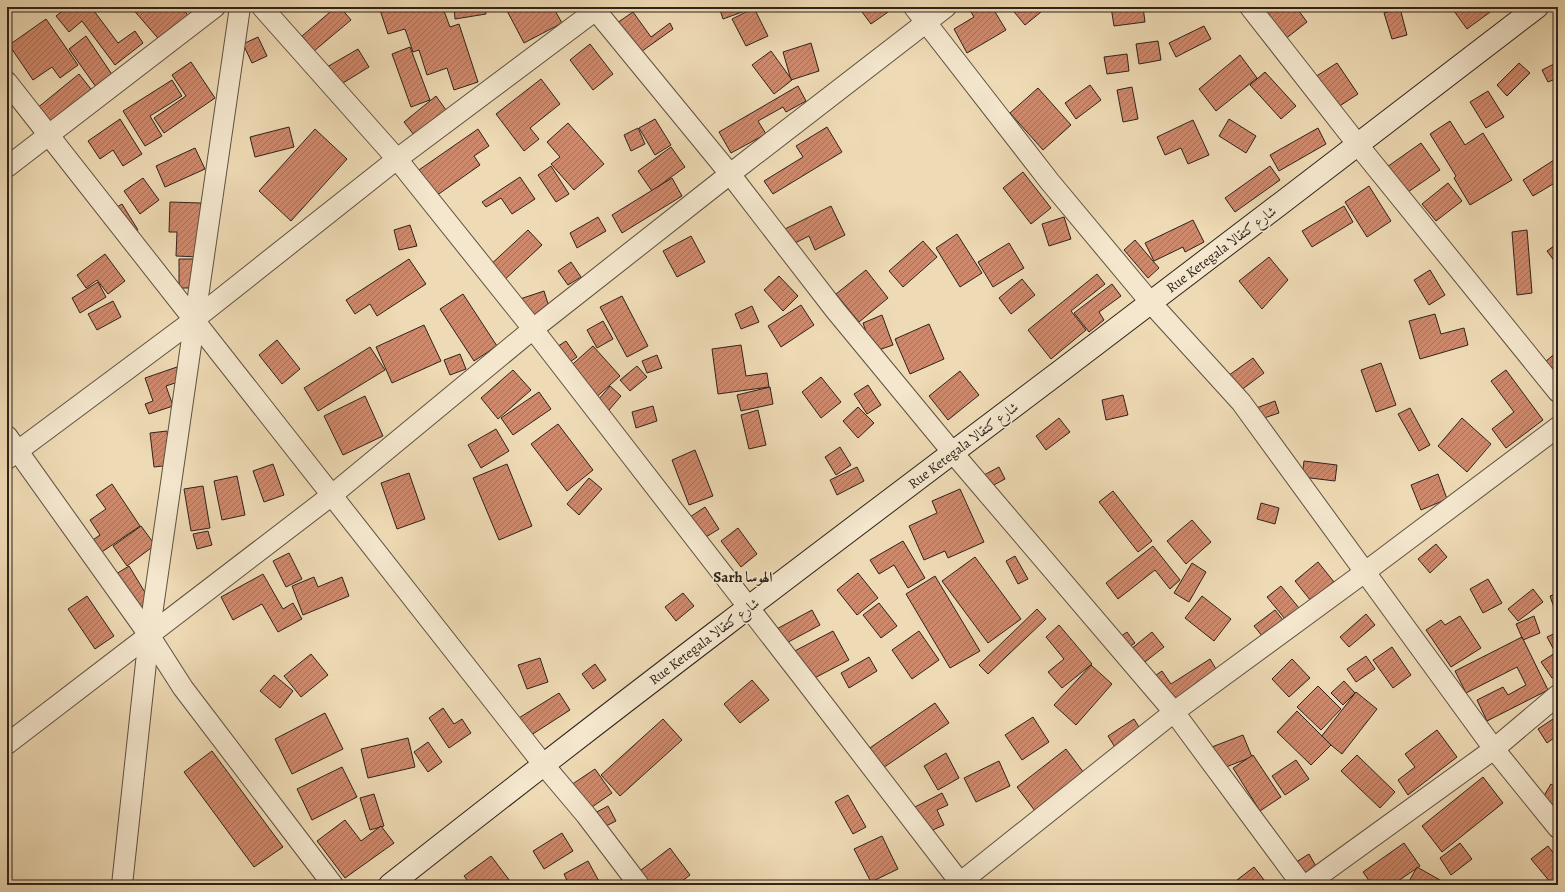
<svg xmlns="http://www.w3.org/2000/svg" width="1565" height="892" viewBox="0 0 1565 892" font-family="Alegreya,Amiri,serif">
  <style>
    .building { fill: url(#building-hatch); stroke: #2f231b }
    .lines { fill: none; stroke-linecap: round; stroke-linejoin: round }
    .street-casing { stroke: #5f5141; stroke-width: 22 }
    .secondary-casing { stroke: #2f231b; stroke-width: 24 }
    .street { stroke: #f4e7ce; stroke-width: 20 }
    .secondary { stroke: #f4e7ce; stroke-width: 22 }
    .labels { text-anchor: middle; stroke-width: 3; stroke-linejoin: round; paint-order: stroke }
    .street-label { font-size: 14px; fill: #2f231b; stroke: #f4e7ce }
    .neighbourhood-label { font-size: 15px; font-weight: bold; fill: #2f231b; stroke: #f4e7ce }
  </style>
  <defs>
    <pattern id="building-hatch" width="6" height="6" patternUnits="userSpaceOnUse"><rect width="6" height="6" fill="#ce896d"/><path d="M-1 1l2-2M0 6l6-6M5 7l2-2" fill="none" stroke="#a87059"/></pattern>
  </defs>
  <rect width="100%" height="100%" fill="#eedab4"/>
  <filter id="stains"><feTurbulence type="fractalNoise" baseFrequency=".005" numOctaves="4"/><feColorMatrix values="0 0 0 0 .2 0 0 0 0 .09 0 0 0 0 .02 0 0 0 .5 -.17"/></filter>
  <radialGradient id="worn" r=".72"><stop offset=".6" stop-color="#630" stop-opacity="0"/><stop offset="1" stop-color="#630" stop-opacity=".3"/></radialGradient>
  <g class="building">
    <polygon points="68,7 91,7 118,43 135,31 143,43 115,65 82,21 69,32 56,16"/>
    <polygon points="131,7 181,7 192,20 163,44"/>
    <polygon points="336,7 340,7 351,20 314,51 302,36"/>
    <polygon points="379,7 441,7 442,11 444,11 450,27 459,24 478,82 454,90 447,68 427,75 419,50 413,52 405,29 388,34"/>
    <polygon points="454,7 485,7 486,14 455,19"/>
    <polygon points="505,7 553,7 562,23 524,43"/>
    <polygon points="719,7 752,7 753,8 723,19"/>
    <polygon points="861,7 884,7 888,12 871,24 859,8"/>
    <polygon points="979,7 992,7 1006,30 967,53 954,29 974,17 971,12"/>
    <polygon points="1010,7 1037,7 1041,12 1025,25"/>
    <polygon points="1111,7 1143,7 1145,22 1114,26"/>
    <polygon points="1253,7 1296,7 1307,22 1280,43"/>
    <polygon points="1315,7 1342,7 1315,11"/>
    <polygon points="1460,7 1497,7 1467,29 1454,11"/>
    <polygon points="754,8 768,36 746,46 732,19"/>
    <polygon points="1400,8 1407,35 1392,39 1384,13"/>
    <polygon points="633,12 651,37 670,23 673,29 638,54 617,23"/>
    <polygon points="46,19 78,65 60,78 52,67 33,80 9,45"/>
    <polygon points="1204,26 1211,39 1176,57 1169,43"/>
    <polygon points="86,36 113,76 96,87 69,49"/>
    <polygon points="258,37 267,56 252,63 243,44"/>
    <polygon points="1158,41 1161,60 1139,64 1136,44"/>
    <polygon points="811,43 819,71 791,80 783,52"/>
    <polygon points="590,44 613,74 593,90 570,60"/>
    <polygon points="410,47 430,100 411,107 392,54"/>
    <polygon points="358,49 369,67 338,86 327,67"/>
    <polygon points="771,51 792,80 774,94 752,65"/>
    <polygon points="1127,54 1129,71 1107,74 1104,57"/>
    <polygon points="1240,55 1257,78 1216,111 1199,89"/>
    <polygon points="191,62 215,98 164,133 154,118 186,96 172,75"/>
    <polygon points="1558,62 1558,78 1548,82 1542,70"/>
    <polygon points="1337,63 1358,94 1335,109 1315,77"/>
    <polygon points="1519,63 1530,73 1507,96 1497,85"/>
    <polygon points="1265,72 1296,106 1281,119 1250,85"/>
    <polygon points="79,74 94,93 51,128 36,109"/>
    <polygon points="541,79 560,104 530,128 539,139 524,151 496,114"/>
    <polygon points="172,80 182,96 150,116 162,136 145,146 123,111"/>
    <polygon points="1090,85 1101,100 1076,119 1065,103"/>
    <polygon points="798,86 806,101 786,112 783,107 758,121 766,134 731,153 719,132"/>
    <polygon points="1132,87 1138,119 1123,122 1117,90"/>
    <polygon points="1038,88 1071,125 1043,150 1010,113"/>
    <polygon points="1488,91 1504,117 1486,128 1470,102"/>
    <polygon points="436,96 446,110 414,135 404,122"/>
    <polygon points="120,119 142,154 123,166 113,150 100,159 88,141"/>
    <polygon points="655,119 671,145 655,155 639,128"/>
    <polygon points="1229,119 1256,136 1246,153 1219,136"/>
    <polygon points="1193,120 1209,155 1188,164 1181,148 1165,155 1157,137"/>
    <polygon points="1450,121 1465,145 1483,133 1512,180 1470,205 1454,178 1456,176 1430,134"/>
    <polygon points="568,123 604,164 574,190 551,164 560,157 547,142"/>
    <polygon points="289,127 294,147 255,157 250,137"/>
    <polygon points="827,127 842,152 773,194 764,181 803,157 796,146"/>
    <polygon points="638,128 645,144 631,151 624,135"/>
    <polygon points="1318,128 1326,144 1279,171 1270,155"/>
    <polygon points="315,129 347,159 291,221 259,191"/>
    <polygon points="478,129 489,146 474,156 480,165 433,198 416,172"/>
    <polygon points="1421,143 1440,170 1405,194 1387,167"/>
    <polygon points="671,147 685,167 652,191 638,171"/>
    <polygon points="195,148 205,169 165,187 156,166"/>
    <polygon points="1554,160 1558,167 1558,181 1533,196 1523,180"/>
    <polygon points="551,166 569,194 556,202 538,175"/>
    <polygon points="1270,166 1280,180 1235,212 1225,198"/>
    <polygon points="1023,172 1051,208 1031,224 1003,188"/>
    <polygon points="520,177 535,199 512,214 501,198 486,207 482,202"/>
    <polygon points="143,178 159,200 140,214 124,191"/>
    <polygon points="672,178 682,196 622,233 612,215"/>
    <polygon points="1448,183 1462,201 1436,221 1422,204"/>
    <polygon points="1369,186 1391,221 1367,237 1345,202"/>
    <polygon points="170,202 201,203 199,257 176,256 177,232 169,232"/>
    <polygon points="122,204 138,230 125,238 109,212"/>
    <polygon points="831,206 845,235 815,250 809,236 793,244 785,229"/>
    <polygon points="1344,206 1353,222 1312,247 1302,231"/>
    <polygon points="598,217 606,231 577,248 570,233"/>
    <polygon points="1064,217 1071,239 1049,246 1042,224"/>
    <polygon points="1193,220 1204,242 1185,252 1183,247 1154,261 1145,243"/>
    <polygon points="410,225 417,246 399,250 394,230"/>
    <polygon points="528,230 542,245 501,283 487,268"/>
    <polygon points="1527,230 1532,293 1517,295 1512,232"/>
    <polygon points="957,234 982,273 960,287 936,248"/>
    <polygon points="691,236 705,262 677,277 663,251"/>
    <polygon points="1135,240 1159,268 1148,278 1124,250"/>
    <polygon points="923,241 937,257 903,287 889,271"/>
    <polygon points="1009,243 1024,268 993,287 978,262"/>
    <polygon points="1558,243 1558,266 1547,251"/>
    <polygon points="105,254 125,281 108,294 97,280 86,288 77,275"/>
    <polygon points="1269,257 1288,280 1262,309 1239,281"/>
    <polygon points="179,259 194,259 195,288 179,288"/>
    <polygon points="409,259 426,284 377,316 370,304 355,314 346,300"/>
    <polygon points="571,262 581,277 568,285 558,271"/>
    <polygon points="866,270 888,298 859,322 836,294"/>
    <polygon points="1430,270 1445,295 1429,305 1414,280"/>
    <polygon points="1097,274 1105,284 1071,311 1086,330 1051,359 1028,330"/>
    <polygon points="779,276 798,296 783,311 764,290"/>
    <polygon points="1022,279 1035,295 1011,314 999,298"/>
    <polygon points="98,282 106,297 80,313 72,298"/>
    <polygon points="1112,284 1121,296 1099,312 1104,320 1089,332 1074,313"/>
    <polygon points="544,291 550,310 522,318 517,300"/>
    <polygon points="463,294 497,346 474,361 440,309"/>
    <polygon points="622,296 648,346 627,357 600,307"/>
    <polygon points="113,301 121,317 97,330 88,314"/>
    <polygon points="801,305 814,325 781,347 768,326"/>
    <polygon points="752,306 759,322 741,329 735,314"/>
    <polygon points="1435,314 1441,334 1464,328 1468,345 1420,359 1409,321"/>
    <polygon points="882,315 893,345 873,352 863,323"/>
    <polygon points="603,321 613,339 597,348 587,330"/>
    <polygon points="929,324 944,359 910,374 895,339"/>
    <polygon points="424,325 441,361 392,383 376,347"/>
    <polygon points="277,340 300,369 282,384 259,355"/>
    <polygon points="566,341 577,357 563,367 552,350"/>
    <polygon points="741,345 746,376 767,373 769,387 718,394 712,349"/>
    <polygon points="593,346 620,376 592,401 565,371"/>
    <polygon points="370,347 385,370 318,411 304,388"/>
    <polygon points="1557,352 1558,353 1558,386 1540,366"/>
    <polygon points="460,354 466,369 450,375 444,360"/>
    <polygon points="657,355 662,368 647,373 642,361"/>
    <polygon points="1253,358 1264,373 1236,394 1225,378"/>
    <polygon points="1381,363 1396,405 1376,412 1361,370"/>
    <polygon points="637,366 647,377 630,391 620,380"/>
    <polygon points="177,367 181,381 166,386 173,406 149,414 145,404 153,401 145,378"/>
    <polygon points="513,370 531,390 498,419 481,398"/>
    <polygon points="1506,370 1543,420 1506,448 1492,429 1514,412 1491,381"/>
    <polygon points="960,371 979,395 948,420 929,396"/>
    <polygon points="821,377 841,402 821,418 802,392"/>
    <polygon points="868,385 881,405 867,414 854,394"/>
    <polygon points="610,386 621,396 609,410 598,400"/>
    <polygon points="770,387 773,404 741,411 737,395"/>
    <polygon points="539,392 551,409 513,435 501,418"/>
    <polygon points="1123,395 1128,415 1106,420 1102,400"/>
    <polygon points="365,396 383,436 343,455 324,416"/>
    <polygon points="1275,401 1279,413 1255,421 1251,410"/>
    <polygon points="653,406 657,421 636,428 632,412"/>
    <polygon points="858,407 874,423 858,438 843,421"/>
    <polygon points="1410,408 1430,445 1419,451 1398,414"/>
    <polygon points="758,410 766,445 749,449 741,415"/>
    <polygon points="1059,418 1070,432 1046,450 1036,436"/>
    <polygon points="1462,418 1491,444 1467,472 1438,446"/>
    <polygon points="558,424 593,470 567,491 531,444"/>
    <polygon points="496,429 509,451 481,468 468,445"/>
    <polygon points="167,431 171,465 154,467 150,433"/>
    <polygon points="840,447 851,465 836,475 825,457"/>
    <polygon points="695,450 713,496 689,505 672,460"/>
    <polygon points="1304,461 1337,465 1335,481 1302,477"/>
    <polygon points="273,464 284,495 264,502 253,471"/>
    <polygon points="507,464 532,526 499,540 473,478"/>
    <polygon points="857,467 864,481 837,495 830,480"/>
    <polygon points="999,467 1005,479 990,487 984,475"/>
    <polygon points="409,473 425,519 397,529 381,483"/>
    <polygon points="1438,474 1447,499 1421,510 1411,485"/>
    <polygon points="237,476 245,515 222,520 214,481"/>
    <polygon points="589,478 602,489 579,515 567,504"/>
    <polygon points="112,484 140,526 93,558 84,546 100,535 90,520 106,509 96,495"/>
    <polygon points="203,486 210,528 191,531 184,489"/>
    <polygon points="960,489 984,542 948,558 945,551 924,560 909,526 937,513 932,501"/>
    <polygon points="1113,491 1152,541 1138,552 1099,502"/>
    <polygon points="1261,503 1279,508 1275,524 1257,519"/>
    <polygon points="705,507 719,529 701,540 687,519"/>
    <polygon points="1192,520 1211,542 1186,564 1167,541"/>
    <polygon points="141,526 155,545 127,566 113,546"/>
    <polygon points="738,528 757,554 741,567 721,541"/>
    <polygon points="208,531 212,545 197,549 193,534"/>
    <polygon points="903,541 925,578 908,588 894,565 879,574 870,560"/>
    <polygon points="1436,544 1447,557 1430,573 1418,559"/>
    <polygon points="1153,546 1180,580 1170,589 1155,570 1118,599 1106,583"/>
    <polygon points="289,553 302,579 286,587 273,561"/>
    <polygon points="1015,556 1028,579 1018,584 1006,561"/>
    <polygon points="975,557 1021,619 988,643 942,581"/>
    <polygon points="1318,562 1334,582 1311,601 1295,581"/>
    <polygon points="1192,563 1206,572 1189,602 1174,593"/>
    <polygon points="129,566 152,604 138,612 116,574"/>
    <polygon points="858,573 878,598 857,615 837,590"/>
    <polygon points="263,574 283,609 293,603 302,619 278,632 262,604 233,620 221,597"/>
    <polygon points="935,576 980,651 950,668 906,594"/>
    <polygon points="314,577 318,587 342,577 349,596 303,615 292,586"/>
    <polygon points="1488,579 1502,603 1483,613 1470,589"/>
    <polygon points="1281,586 1299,608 1285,619 1267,597"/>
    <polygon points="1533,589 1543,602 1518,621 1508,609"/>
    <polygon points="683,593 694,606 676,621 665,607"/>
    <polygon points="1558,593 1558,619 1550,596"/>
    <polygon points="87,596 114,636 95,649 68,609"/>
    <polygon points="1202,596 1231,619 1214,641 1185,618"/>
    <polygon points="879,603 897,626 881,638 863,615"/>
    <polygon points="1037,609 1046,619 988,674 979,665"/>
    <polygon points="812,610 820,625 779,647 771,632"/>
    <polygon points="1275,610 1283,620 1263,637 1254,626"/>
    <polygon points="1366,614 1375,625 1349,647 1340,637"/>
    <polygon points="1460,616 1481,648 1451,667 1426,630 1441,620 1445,625"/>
    <polygon points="1534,616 1540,633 1523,640 1516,624"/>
    <polygon points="1059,625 1092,664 1062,688 1048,672 1064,659 1046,637"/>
    <polygon points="833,631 849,660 803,684 787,655"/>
    <polygon points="919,631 939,660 912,679 892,650"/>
    <polygon points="1127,632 1135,643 1119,654 1111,643"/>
    <polygon points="1152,632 1164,647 1132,672 1120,658"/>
    <polygon points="1558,632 1558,648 1554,650 1547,637"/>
    <polygon points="1522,637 1548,690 1487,721 1477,700 1503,687 1508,695 1526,685 1517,667 1466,693 1455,671"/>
    <polygon points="1392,647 1411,675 1393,688 1373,660"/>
    <polygon points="1558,651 1558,674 1552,678 1541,662"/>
    <polygon points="311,654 328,675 301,697 284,676"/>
    <polygon points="1366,656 1375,669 1356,682 1347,669"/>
    <polygon points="869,657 877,671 849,688 841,673"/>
    <polygon points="540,658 548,682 527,689 518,665"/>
    <polygon points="1210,659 1219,674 1164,709 1147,681 1162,671 1171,684"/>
    <polygon points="1292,659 1310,678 1289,697 1272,679"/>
    <polygon points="595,664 606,680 593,689 582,674"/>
    <polygon points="1091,665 1112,684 1076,725 1054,705"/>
    <polygon points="274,675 293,691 280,708 260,691"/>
    <polygon points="752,680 769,700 740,723 724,704"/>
    <polygon points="1344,681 1355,693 1343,705 1331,693"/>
    <polygon points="1318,686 1341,709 1321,730 1297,707"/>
    <polygon points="1356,692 1377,709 1342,754 1321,737"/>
    <polygon points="559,693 570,710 525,739 514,721"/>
    <polygon points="935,703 949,723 877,772 864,752"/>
    <polygon points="443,708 454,724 462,719 471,733 449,748 429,718"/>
    <polygon points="1297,711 1331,745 1311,765 1277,732"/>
    <polygon points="325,713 343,749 292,774 275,739"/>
    <polygon points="1033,717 1049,742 1022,760 1005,735"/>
    <polygon points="663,719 682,740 620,796 601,775"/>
    <polygon points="1134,719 1142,732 1116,749 1108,736"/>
    <polygon points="1553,719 1558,728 1558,735 1547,743 1538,729"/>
    <polygon points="1437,730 1457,757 1408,795 1398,780 1415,767 1405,754"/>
    <polygon points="1243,735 1252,757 1213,772 1204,750"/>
    <polygon points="408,738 415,767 368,778 361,749"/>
    <polygon points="428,742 442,762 428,772 414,752"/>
    <polygon points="1066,749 1084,773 1035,811 1017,787"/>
    <polygon points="212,751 283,847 254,867 184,772"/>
    <polygon points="946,753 959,778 938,790 924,766"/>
    <polygon points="1253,755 1281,797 1260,811 1233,768"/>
    <polygon points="1357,755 1395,792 1380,808 1341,771"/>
    <polygon points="1296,760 1309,779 1285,795 1272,776"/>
    <polygon points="999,761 1010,786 976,802 964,778"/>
    <polygon points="342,767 357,797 312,820 297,789"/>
    <polygon points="595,769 612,793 585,812 568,787"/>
    <polygon points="1483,777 1503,803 1442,852 1422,826"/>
    <polygon points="1551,784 1558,789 1558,817 1539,804"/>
    <polygon points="942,793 948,805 937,810 944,825 926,833 913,808"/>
    <polygon points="374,794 384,826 370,830 360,798"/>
    <polygon points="848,795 866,827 853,834 835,802"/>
    <polygon points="608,806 616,821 600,829 593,814"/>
    <polygon points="345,820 361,841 381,826 394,843 345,878 317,841"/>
    <polygon points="562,833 573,851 544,869 533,851"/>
    <polygon points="882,836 898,869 871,882 854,849"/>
    <polygon points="1404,843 1420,866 1398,881 1401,885 1372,885 1363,872"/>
    <polygon points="1460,843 1472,859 1451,875 1440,858"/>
    <polygon points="1548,846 1558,859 1558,877 1551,883 1531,859"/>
    <polygon points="670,848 690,875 677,885 632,885 628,880"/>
    <polygon points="1309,854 1318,870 1302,879 1293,864"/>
    <polygon points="491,856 513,885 471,885 464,876"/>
    <polygon points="588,861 601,885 569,885 564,874"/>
    <polygon points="1254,867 1268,885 1241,885 1237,880"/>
    <polygon points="1417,867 1440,880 1437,885 1407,885"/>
  </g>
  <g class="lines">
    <defs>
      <g id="street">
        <polyline points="262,7 397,159 533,329 804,679 962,885"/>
        <polyline points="593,7 730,174 835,310 953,453 1174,712 1302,885"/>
        <polyline points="914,7 1050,182 1151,303 1241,402 1494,749 1558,828"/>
        <polyline points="1250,7 1358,145 1558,392"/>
        <polyline points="7,82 543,764 586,815 639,885"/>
        <polyline points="7,167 215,7"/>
        <polyline points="7,436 149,635 183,688 333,885"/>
        <polyline points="7,459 195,319 397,159 600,7"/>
        <polyline points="7,744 332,495 533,329 730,174 946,7"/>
        <polyline points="122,885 149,635 240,7"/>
        <polyline points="957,885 1174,712 1365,572 1558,427"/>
        <polyline points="1306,885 1494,749 1558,695"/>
      </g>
      <path id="secondary" d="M390 885C610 711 834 542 1058 373 1218 252 1378 129 1537 7"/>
    </defs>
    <use href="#street" class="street-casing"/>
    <use href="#secondary" class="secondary-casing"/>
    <use href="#street" class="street"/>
    <use href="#secondary" class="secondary"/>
  </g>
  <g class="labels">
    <g class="street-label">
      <text transform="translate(1221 249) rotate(-37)" y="5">Rue Ketegala شارع كتقالا</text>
      <text transform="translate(963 445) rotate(-37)" y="5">Rue Ketegala شارع كتقالا</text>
      <text transform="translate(704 641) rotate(-37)" y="5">Rue Ketegala شارع كتقالا</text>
    </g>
    <g class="neighbourhood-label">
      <text x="743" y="582">Sarh الهوسا</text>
    </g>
  </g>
  <rect width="1565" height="892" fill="none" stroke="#eedab4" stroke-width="24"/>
  <rect x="8" y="8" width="1549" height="876" fill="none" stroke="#2f231b" stroke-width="2"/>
  <rect x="12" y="12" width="1541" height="868" fill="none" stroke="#2f231b"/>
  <rect width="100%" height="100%" filter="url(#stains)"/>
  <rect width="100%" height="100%" fill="url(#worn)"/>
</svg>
